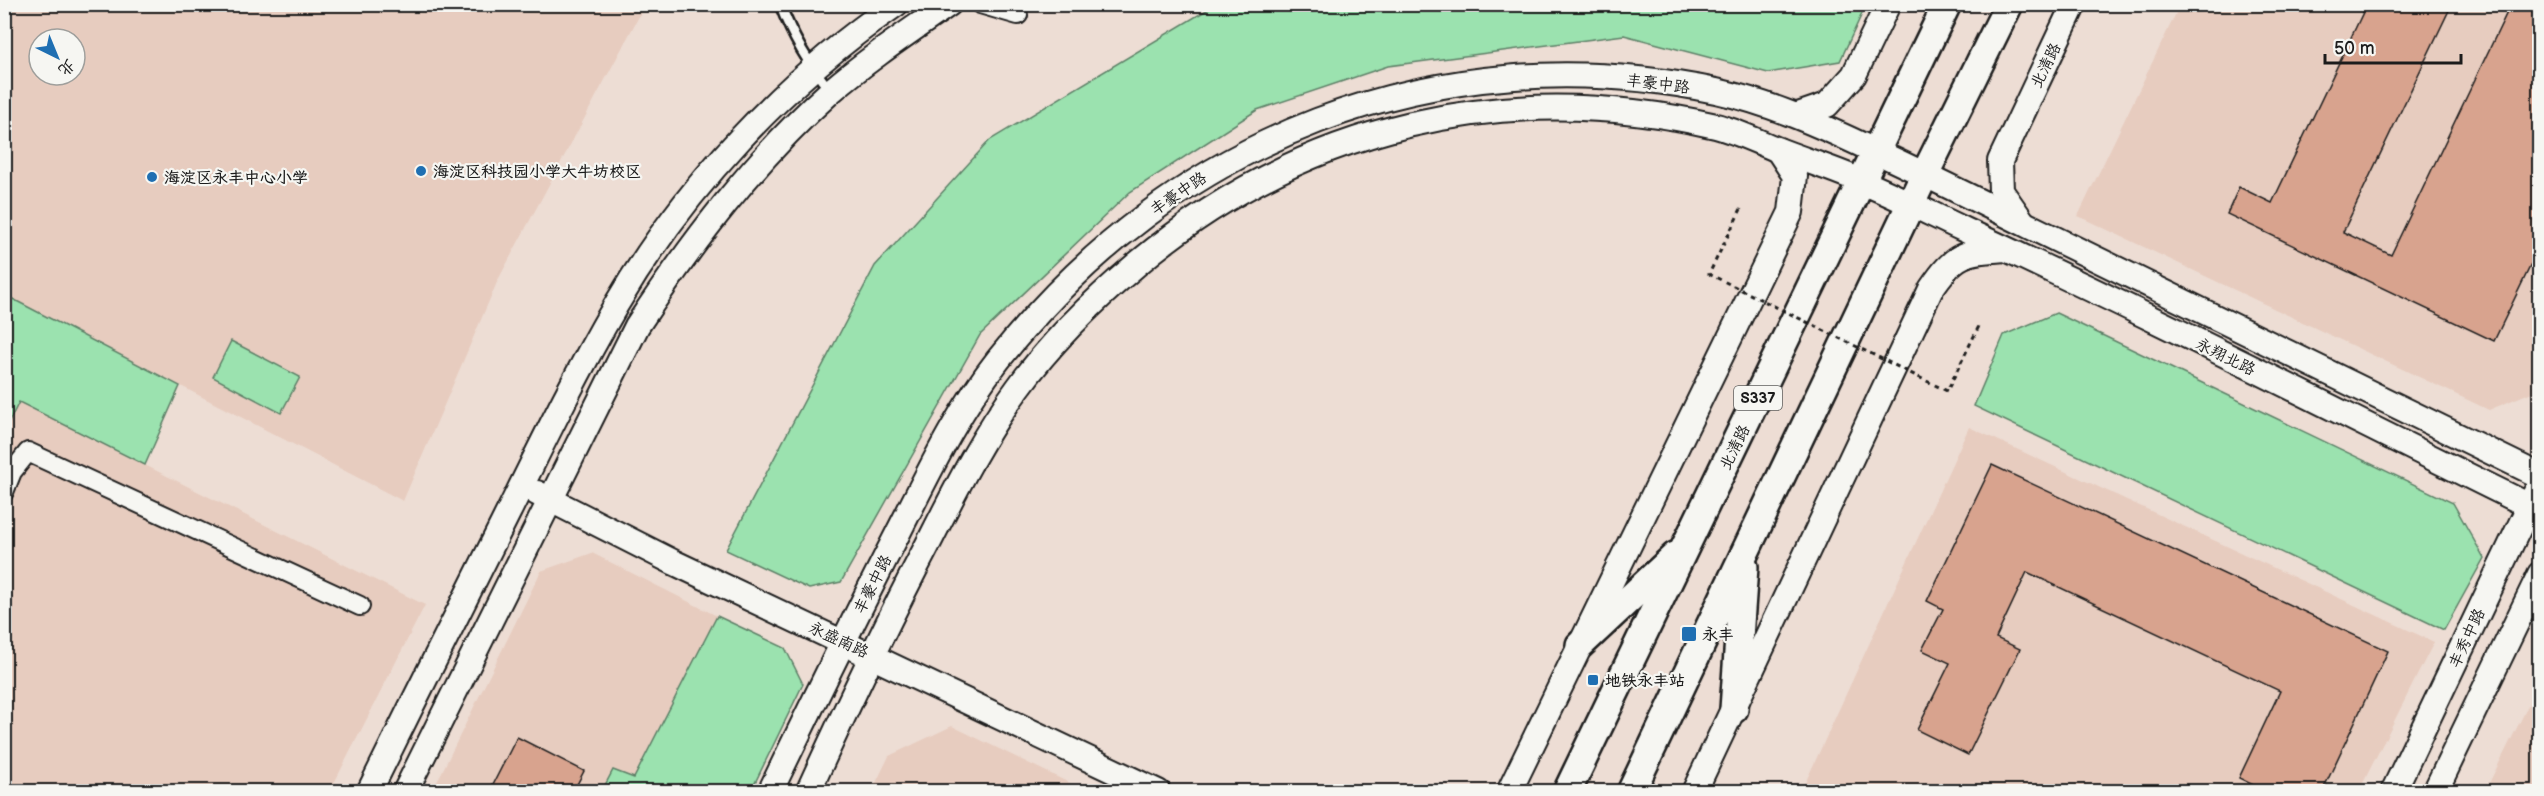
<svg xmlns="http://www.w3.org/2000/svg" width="2544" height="796" viewBox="0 0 2544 796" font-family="'Balsamiq Sans','LXGW WenKai TC',sans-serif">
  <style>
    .built { fill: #e7ccbf; fill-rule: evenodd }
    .green { fill: #9be2af; stroke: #5c7f66; stroke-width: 1.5 }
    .building { fill: #d8a38e; stroke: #1c1c1c; stroke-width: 1.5 }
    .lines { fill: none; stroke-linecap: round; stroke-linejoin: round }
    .lane-casing { stroke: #1c1c1c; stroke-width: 14 }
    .street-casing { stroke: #1c1c1c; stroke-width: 22 }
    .secondary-casing { stroke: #1c1c1c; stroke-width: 28 }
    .primary-casing { stroke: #1c1c1c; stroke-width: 32 }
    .lane { stroke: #f6f6f2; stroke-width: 9 }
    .street { stroke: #f6f6f2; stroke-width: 18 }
    .secondary { stroke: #f6f6f2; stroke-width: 24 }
    .primary { stroke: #f6f6f2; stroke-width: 27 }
    .path-bridge { stroke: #1c1c1c; stroke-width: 3; stroke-dasharray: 4.5 4.5; stroke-linecap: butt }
    .poi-dot { fill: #1f6fb2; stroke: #f6f6f2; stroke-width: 2 }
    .labels { text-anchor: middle; stroke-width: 4.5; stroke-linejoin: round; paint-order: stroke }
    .shield { fill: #f6f6f2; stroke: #5d5d5c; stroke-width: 1.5 }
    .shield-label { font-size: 15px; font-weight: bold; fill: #1c1c1c }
    .street-label { font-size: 16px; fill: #1c1c1c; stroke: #f6f6f2 }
    .poi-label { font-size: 16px; font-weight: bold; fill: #1c1c1c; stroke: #f6f6f2; text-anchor: start }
  </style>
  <rect width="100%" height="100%" fill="#edddd4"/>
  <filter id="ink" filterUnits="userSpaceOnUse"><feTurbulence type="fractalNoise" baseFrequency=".0167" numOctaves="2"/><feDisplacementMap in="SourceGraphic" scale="12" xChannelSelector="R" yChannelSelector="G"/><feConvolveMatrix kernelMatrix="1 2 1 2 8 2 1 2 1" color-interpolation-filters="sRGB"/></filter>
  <g filter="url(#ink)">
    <g class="built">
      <path d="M4 5H645L498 280 403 501 5 295ZM39 39H75V75H39Z"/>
      <polygon points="2180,5 2539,5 2539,389 2489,410 2078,216"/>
      <polygon points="19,402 425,605 330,791 5,791 4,430"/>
      <polygon points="1969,427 2434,642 2359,791 1801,792"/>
      <polygon points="592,553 717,616 634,779 613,770 602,791 432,792 541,571"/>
      <polygon points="2536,690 2540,691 2539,791 2485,791"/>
      <polygon points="952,726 1086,791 872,791 889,756"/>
    </g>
    <g class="green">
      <polygon points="1215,5 1866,5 1840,61 1768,73 1624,35 1388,66 1257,110 1130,192 980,335 841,582 809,589 726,550 875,266 990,140"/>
      <polygon points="5,295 180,386 145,465 19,402 5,430"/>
      <polygon points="2056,313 2453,503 2484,558 2444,630 1974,406 2004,335"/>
      <polygon points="231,341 300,377 281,413 213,377"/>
      <polygon points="717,616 785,648 803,684 751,791 602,791 613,770 634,778"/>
    </g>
    <g class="building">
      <polygon points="2367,4 2452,4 2343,232 2391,255 2511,4 2540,4 2540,246 2494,341 2227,214 2239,187 2272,203"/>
      <polygon points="1992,465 2388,651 2322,792 2267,792 2239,778 2280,691 2027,572 1996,638 2020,649 1968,755 1917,730 1950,663 1922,650 1943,609 1927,601"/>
      <polygon points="517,737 584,771 573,792 489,792"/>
    </g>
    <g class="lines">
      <defs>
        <path id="lane" d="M780 4C792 36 808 64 830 90"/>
        <g id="street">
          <polyline points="980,4 1018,15"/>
          <polyline points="4,492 12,472 28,452 360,606"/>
        </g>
        <g id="secondary">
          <polyline points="1798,115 1827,105 1854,75 1888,4"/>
          <polyline points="2022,221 2001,191 2000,161 2074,4"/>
          <polyline points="537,493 675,563 1158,792"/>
          <path d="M369 792C415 698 462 605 509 511 543 442 577 372 616 305 685 187 783 82 896 4"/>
          <path d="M405 792 637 326C693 241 755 159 831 91 868 59 909 32 949 4"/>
          <path d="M770 792C812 705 854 619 898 533 928 474 957 412 998 360 1173 138 1437 33 1716 91 1767 102 1815 123 1862 145 1919 171 1975 199 2031 227 2201 310 2370 393 2540 476"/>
          <path d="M808 792C846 709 884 628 926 548 954 493 981 438 1018 388 1052 341 1093 301 1137 264 1303 124 1505 78 1716 126 1736 131 1756 141 1776 149 1806 161 1838 170 1867 184 1900 198 1933 215 1965 230 2159 319 2348 417 2540 511"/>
          <polyline points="1509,792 1791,212 1795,176 1778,150"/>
          <path d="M1694 792 1931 289C1955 253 1964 252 2005 249"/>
          <polyline points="2393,792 2536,492"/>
          <polyline points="2435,792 2540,574"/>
        </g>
        <g id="primary">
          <polyline points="1580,645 1675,556"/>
          <polyline points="1734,709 1744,567"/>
          <polyline points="1567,792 1947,4"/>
          <polyline points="1631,792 1925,174 2009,4"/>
        </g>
      </defs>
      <use href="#lane" class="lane-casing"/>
      <use href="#street" class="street-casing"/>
      <use href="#secondary" class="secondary-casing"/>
      <use href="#primary" class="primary-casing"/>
      <use href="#lane" class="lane"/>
      <use href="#street" class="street"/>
      <use href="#secondary" class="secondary"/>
      <use href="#primary" class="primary"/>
      <polyline class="path-bridge" points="1741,209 1709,274 1947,391 1980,324"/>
    </g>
  </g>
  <g class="poi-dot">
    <circle cx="421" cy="171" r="6"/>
    <circle cx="152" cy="177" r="6"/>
    <rect x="1681" y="626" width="16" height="16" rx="3"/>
    <rect x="1587" y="674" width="12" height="12" rx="3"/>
  </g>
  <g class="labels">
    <rect class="shield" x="1734" y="386" width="48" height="24" rx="4.5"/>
    <g class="shield-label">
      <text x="1758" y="403">S337</text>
    </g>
    <g class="street-label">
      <text transform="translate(2045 65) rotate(-64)" y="6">北清路</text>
      <text transform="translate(1658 83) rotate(7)" y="6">丰豪中路</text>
      <text transform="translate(1178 193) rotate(-34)" y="6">丰豪中路</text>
      <text transform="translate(2226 356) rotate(26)" y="6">永翔北路</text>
      <text transform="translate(1734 447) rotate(-64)" y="6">北清路</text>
      <text transform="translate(872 584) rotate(-63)" y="6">丰豪中路</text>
      <text transform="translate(2466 638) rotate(-65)" y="6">丰秀中路</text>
      <text transform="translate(839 639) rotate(25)" y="6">永盛南路</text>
    </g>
    <g class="poi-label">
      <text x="433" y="177">海淀区科技园小学大牛坊校区</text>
      <text x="164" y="183">海淀区永丰中心小学</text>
      <text x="1702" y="640">永丰</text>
      <text x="1605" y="686">地铁永丰站</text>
    </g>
  </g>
  <rect width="2544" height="796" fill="none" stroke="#f6f6f2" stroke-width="24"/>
  <rect x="12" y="12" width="2520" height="772" fill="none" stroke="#1c1c1c" stroke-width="2" filter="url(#ink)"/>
  <g transform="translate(57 57) rotate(137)"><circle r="28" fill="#f6f6f2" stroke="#9f9f9c" stroke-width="1.5"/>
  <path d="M0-4.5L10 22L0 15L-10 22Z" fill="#1f6fb2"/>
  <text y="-9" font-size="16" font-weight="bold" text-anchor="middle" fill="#1c1c1c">北</text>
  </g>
  <path d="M2325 54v9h136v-9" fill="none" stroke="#1c1c1c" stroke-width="3"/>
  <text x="2334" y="54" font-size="18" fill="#1c1c1c" stroke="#f6f6f2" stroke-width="4.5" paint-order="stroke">50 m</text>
</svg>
